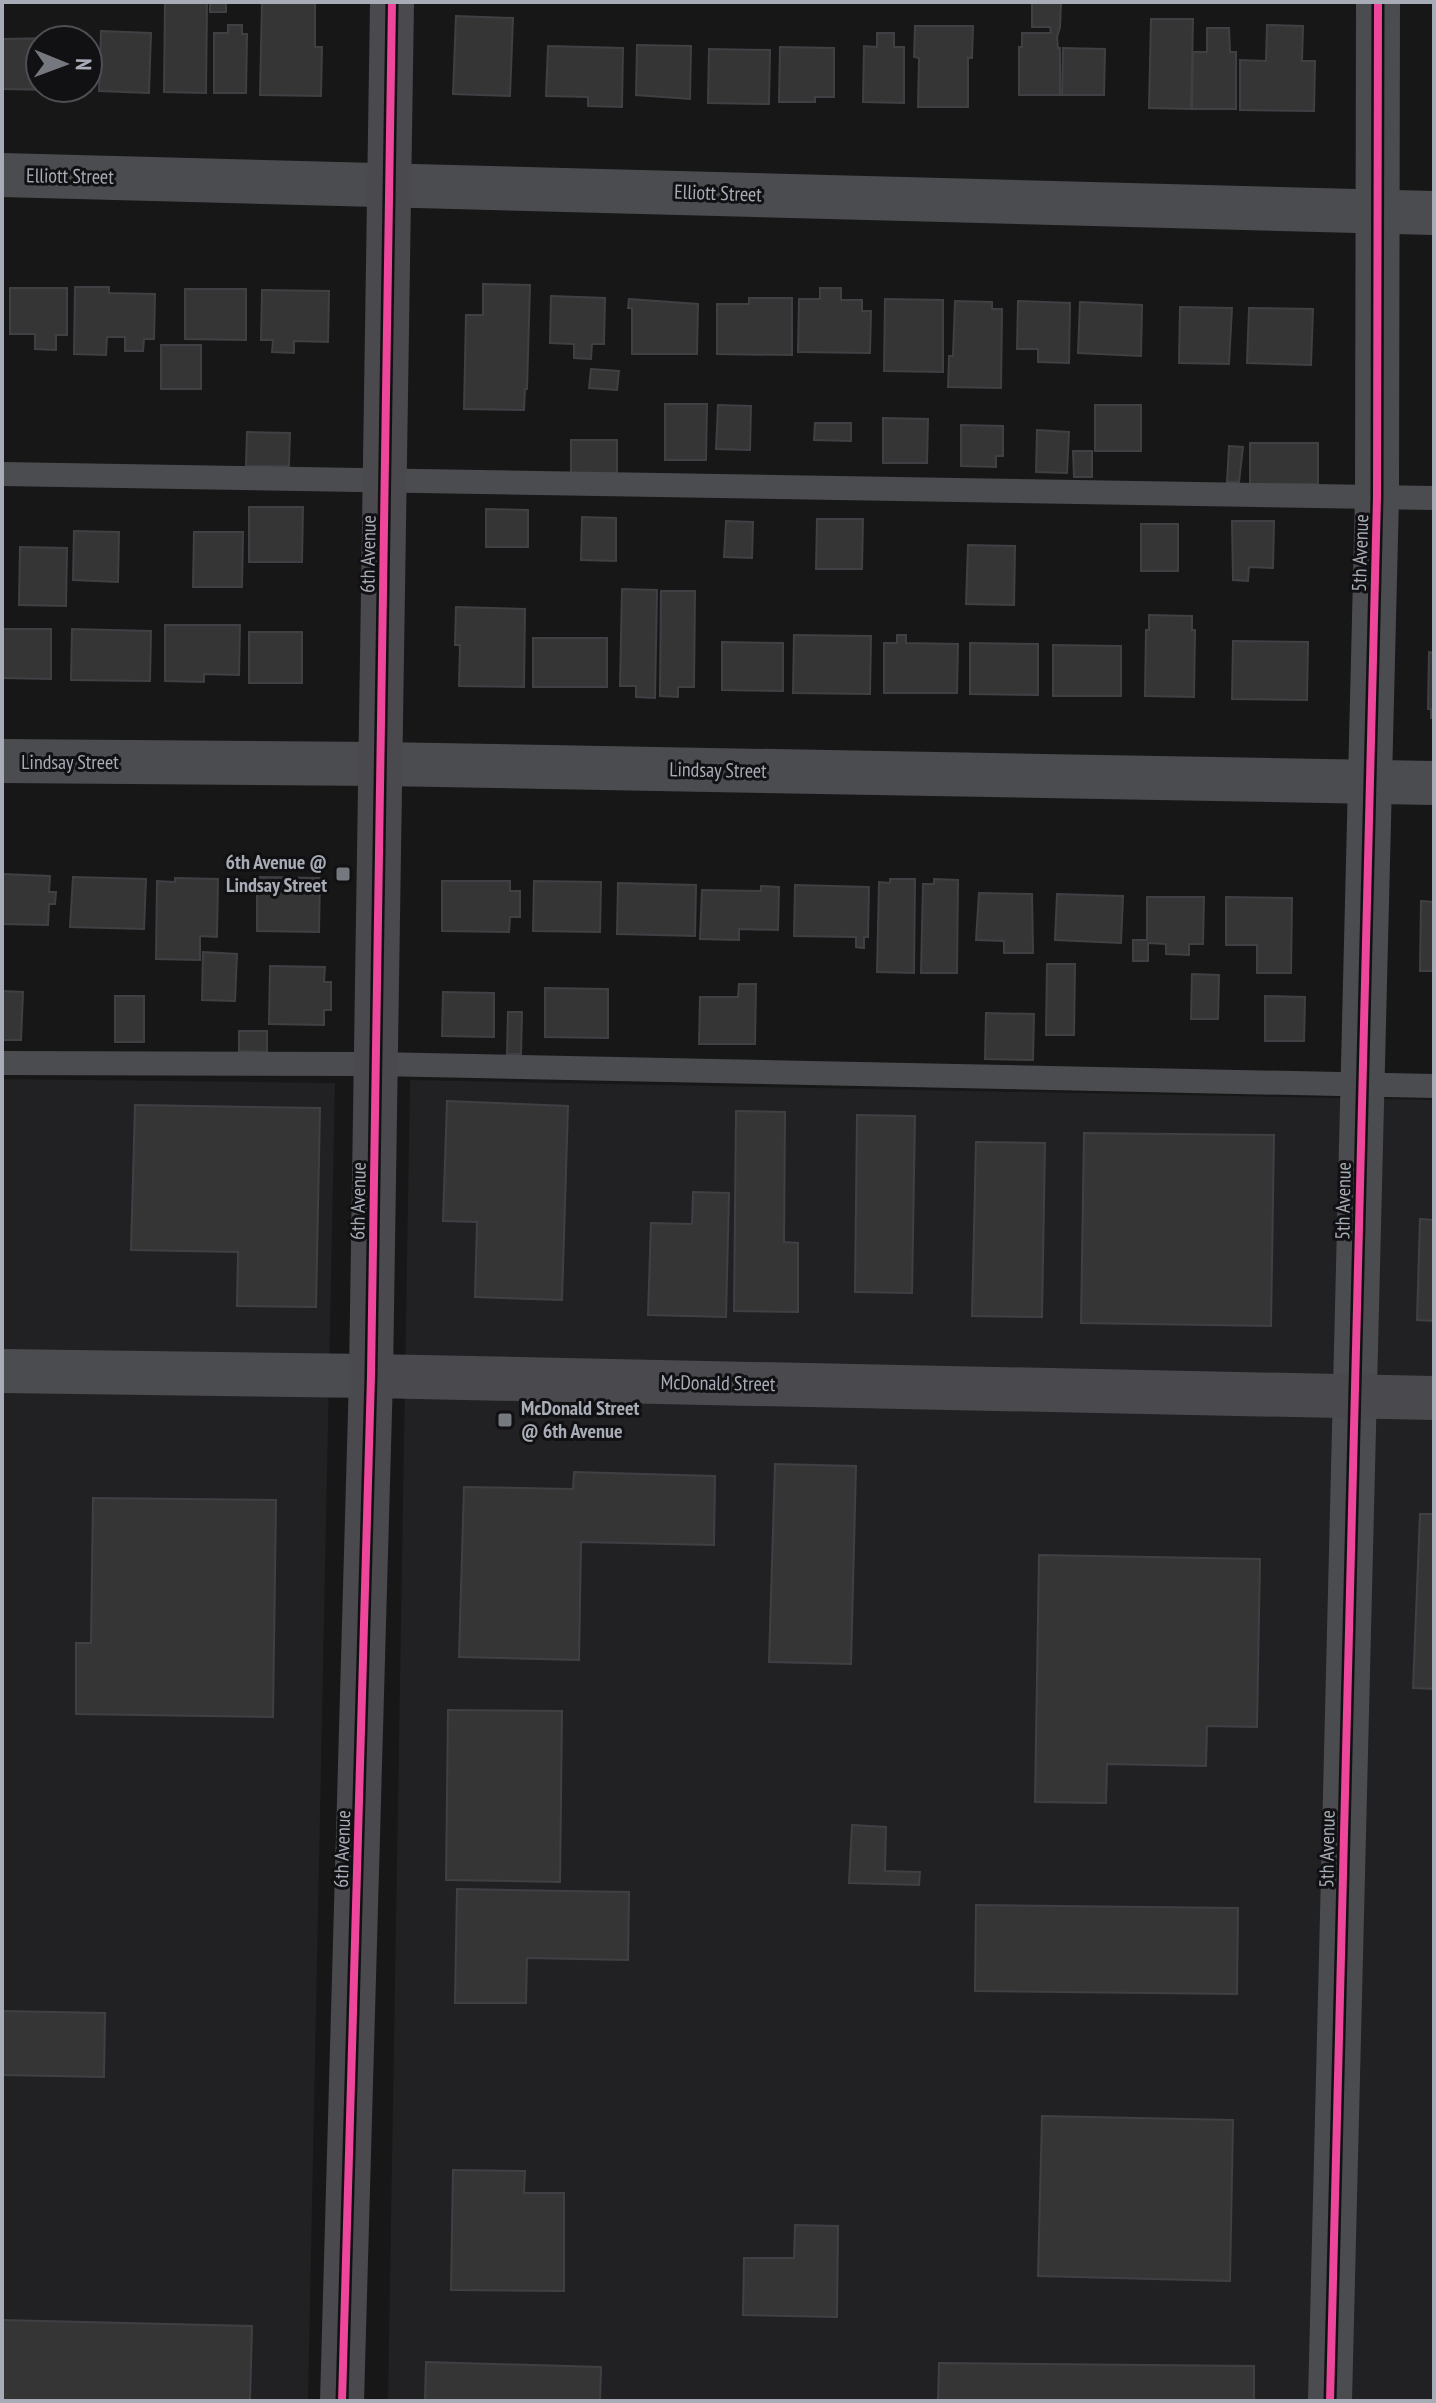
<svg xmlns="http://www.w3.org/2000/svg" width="1436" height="2403" viewBox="0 0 1436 2403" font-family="'PT Sans Narrow',sans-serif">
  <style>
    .built { fill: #212123 }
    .building { fill: #353536; stroke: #3f4043; stroke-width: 2 }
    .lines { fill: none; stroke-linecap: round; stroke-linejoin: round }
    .lane { stroke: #4b4c50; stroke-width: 24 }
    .street { stroke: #4b4c50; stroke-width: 44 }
    .secondary { stroke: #4a4a4e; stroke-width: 44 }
    .cycleway-casing { stroke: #111113; stroke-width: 13 }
    .cycleway { stroke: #ed469a; stroke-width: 8 }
    .poi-dot { fill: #75787f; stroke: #111113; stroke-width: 3 }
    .labels { text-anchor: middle; stroke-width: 6; stroke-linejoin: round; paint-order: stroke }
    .street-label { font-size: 20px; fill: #a8acb7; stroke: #111113 }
    .poi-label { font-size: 20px; font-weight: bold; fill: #a8acb7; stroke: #111113; text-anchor: end }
  </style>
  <rect width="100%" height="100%" fill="#171717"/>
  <g class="built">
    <polygon points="2,1079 335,1083 308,2401 2,2401"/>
    <polygon points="410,1080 1434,1100 1434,2401 388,2401"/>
  </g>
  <g class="building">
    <polygon points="165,2 207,2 206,93 164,92"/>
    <rect x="210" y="2" width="16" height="10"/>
    <polygon points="262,2 315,2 315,47 322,47 321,96 260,95"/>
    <polygon points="1032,2 1061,2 1060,27 1057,37 1058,48 1060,48 1060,95 1019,95 1019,47 1022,47 1022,33 1051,33 1050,27 1032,27"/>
    <polygon points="456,16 513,18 510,96 453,94"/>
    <polygon points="1151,19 1193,19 1191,109 1149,108"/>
    <polygon points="228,25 242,25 242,34 247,34 246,93 214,93 214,33 228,33"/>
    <polygon points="1267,25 1303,26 1302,61 1315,61 1314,111 1240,110 1240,60 1266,61"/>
    <polygon points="915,26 973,26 972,58 968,58 968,107 918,107 919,58 914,57"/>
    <polygon points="1207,28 1229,28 1230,52 1236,52 1236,109 1192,109 1193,52 1207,52"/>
    <polygon points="101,31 151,33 149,93 99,91"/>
    <polygon points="877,33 894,33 894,47 904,47 904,103 863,102 864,46 877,47"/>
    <polygon points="57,38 40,40 40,88 58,90 2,89 2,39"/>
    <polygon points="637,45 691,46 690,99 636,95"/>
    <polygon points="548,46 623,48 622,107 588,106 588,97 546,96"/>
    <polygon points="780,47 834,48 834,97 815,97 815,102 779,102"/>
    <polygon points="1063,48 1105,49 1104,95 1062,95"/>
    <polygon points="709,49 770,50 769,104 708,103"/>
    <polygon points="483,284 530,285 527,389 525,389 524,410 464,409 466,315 483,315"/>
    <polygon points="75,287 109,287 109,293 155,294 154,339 144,339 143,351 125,351 125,337 107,337 106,355 74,354"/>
    <polygon points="10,288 67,288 67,335 56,335 56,350 35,349 35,334 10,334"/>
    <polygon points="820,288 841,288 841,300 862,300 862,311 871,311 870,353 798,352 799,299 820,299"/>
    <polygon points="185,289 246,289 246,340 185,339"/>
    <polygon points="262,290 329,291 328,342 294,341 294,353 272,352 273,340 261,340"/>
    <polygon points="551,296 605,298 604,344 592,344 591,359 574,358 574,344 550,343"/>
    <polygon points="749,298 792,298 792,355 717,354 717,304 749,304"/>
    <polygon points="629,299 698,304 697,354 632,354 632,308 628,308"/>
    <polygon points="885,299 943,300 943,372 884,371"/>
    <polygon points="955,301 992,302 992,309 1002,309 1001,388 948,387 949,356 953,356"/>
    <polygon points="1018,301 1070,303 1069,363 1038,362 1038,349 1017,349"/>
    <polygon points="1080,302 1142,305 1141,356 1078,353"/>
    <polygon points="1180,307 1232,308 1229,364 1179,363"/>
    <polygon points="1249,308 1313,309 1311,365 1247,363"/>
    <rect x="161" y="345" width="40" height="44"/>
    <polygon points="591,369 619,371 617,390 589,388"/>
    <polygon points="665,404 707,404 706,460 665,460"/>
    <polygon points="718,405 751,406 750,450 716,449"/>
    <rect x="1095" y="405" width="46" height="46"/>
    <polygon points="883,418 928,419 927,463 883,463"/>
    <polygon points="815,423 851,423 851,441 814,440"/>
    <polygon points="961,425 1003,426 1003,456 996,456 996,467 961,466"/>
    <polygon points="1037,430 1069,432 1067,473 1036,472"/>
    <polygon points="247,432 290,433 289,466 246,466"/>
    <rect x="571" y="440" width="46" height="34"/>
    <rect x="1250" y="443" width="68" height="41"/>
    <polygon points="1229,446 1243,447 1239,482 1227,482"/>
    <polygon points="1073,451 1092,451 1092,477 1074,477"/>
    <polygon points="249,507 303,507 302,562 249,562"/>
    <polygon points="486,509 528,510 528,547 486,547"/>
    <polygon points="582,517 616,518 616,561 581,560"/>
    <polygon points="817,519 863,519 862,569 816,569"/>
    <polygon points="726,521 753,522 752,558 724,557"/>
    <polygon points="1232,521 1274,521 1273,568 1249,567 1248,581 1233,580"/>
    <rect x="1141" y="524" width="37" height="47"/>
    <polygon points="74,531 119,532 118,582 73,580"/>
    <polygon points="194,532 243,532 242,587 193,587"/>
    <polygon points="968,545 1015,546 1014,605 966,604"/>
    <polygon points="20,547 67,548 66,606 19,605"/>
    <polygon points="622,589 657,590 655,698 636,697 636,686 620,686"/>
    <polygon points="661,591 695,591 694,687 678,687 678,697 660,696"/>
    <polygon points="456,607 525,609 524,687 459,686 460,645 455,645"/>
    <polygon points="1149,615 1192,616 1192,630 1195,630 1194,697 1145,696 1146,630 1149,630"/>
    <polygon points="165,625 240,625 239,675 204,674 204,682 165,681"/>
    <polygon points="2,629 51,629 51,679 2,678"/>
    <polygon points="72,629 151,631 150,681 71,680"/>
    <rect x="249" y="632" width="53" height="51"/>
    <polygon points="794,635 871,636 870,694 793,693"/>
    <polygon points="897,635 906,635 906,643 958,644 957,693 884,693 884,643 897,643"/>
    <rect x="533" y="638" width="74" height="49"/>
    <polygon points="1233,641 1308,642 1307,700 1232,699"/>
    <polygon points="722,642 783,643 783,691 722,690"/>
    <polygon points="970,643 1038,644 1038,695 970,694"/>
    <polygon points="1053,645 1121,646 1121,696 1053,696"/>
    <polygon points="1429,652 1434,653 1434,718 1431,718 1431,709 1428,709"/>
    <polygon points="2,874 50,876 49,892 56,892 55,904 49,904 48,925 2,924"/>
    <polygon points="73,877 146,879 144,929 70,927"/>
    <polygon points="257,877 320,878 319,932 257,931"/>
    <polygon points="175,878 218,879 217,937 200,936 200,960 156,959 157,881 175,882"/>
    <polygon points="890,879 915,879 914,973 877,972 879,882 890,883"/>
    <polygon points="934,879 958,880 957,973 921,973 923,884 934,884"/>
    <polygon points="442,881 510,881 510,891 520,891 520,917 510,917 509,932 442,931"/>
    <polygon points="534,881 601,882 600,932 533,931"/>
    <polygon points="618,883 696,885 695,936 617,934"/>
    <polygon points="795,885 869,887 868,937 864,937 864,948 856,947 856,937 794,936"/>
    <polygon points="761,886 779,887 778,930 739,929 739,940 700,939 702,890 761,891"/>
    <polygon points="979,893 1032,894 1033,953 1004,953 1004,941 976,940"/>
    <polygon points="1057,894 1123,896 1121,943 1055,940"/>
    <polygon points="1147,897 1204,897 1203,944 1189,944 1189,955 1166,954 1166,944 1148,943 1148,961 1133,961 1133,940 1147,940"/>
    <polygon points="1226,897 1292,898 1291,973 1257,973 1257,945 1226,945"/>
    <polygon points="1421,901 1434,902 1434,971 1420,971"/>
    <polygon points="203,952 237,954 235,1001 202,1000"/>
    <polygon points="1047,964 1075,964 1074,1035 1046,1035"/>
    <polygon points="270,966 325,967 324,982 331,982 331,1010 324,1010 324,1025 269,1024"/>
    <polygon points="1192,974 1219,975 1218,1019 1191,1019"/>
    <polygon points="739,984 756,984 755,1044 699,1044 700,997 738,997"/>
    <polygon points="545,988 608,989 608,1038 545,1037"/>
    <polygon points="2,991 23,992 21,1040 2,1040"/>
    <polygon points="443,992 494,993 494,1037 442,1036"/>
    <rect x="115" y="996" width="29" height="46"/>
    <polygon points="1265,996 1305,997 1304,1041 1265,1041"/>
    <polygon points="508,1012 522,1012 521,1054 507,1054"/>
    <polygon points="986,1013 1034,1014 1033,1060 985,1059"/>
    <polygon points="239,1031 267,1031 267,1052 239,1051"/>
    <polygon points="447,1101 568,1106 562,1300 475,1297 477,1222 443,1221"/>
    <polygon points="135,1105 320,1108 316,1307 237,1306 238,1252 131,1250"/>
    <polygon points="736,1111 785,1112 784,1242 798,1243 798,1312 734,1311"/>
    <polygon points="857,1115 915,1116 912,1293 855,1292"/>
    <polygon points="1084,1133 1274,1135 1271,1326 1081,1323"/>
    <polygon points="976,1142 1045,1143 1042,1317 972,1316"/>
    <polygon points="693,1192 729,1193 726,1317 648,1315 651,1223 692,1224"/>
    <polygon points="1420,1219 1434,1220 1434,1321 1417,1320"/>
    <polygon points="775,1464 856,1466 851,1664 769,1662"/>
    <polygon points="574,1472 715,1476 714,1545 581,1542 579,1660 459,1657 464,1487 573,1489"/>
    <polygon points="93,1498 276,1500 273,1717 76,1714 76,1643 91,1643"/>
    <polygon points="1420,1514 1434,1514 1434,1689 1413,1688"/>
    <polygon points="1039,1555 1260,1559 1257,1727 1207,1726 1206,1766 1107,1764 1106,1803 1035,1802"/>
    <polygon points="448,1710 562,1711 560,1882 446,1880"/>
    <polygon points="852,1825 886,1827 885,1871 920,1872 919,1885 849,1883"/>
    <polygon points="457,1889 629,1892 628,1960 527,1958 526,2003 455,2003"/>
    <polygon points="976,1905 1238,1908 1237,1994 975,1991"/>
    <polygon points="2,2011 105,2013 104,2077 2,2075"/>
    <polygon points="1042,2116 1233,2120 1230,2281 1038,2276"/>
    <polygon points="453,2170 525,2171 524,2193 564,2193 564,2291 451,2290"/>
    <polygon points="795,2225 838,2226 837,2317 743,2315 744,2258 794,2258"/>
    <polygon points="2,2320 252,2326 250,2401 2,2401"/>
    <polygon points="426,2362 601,2367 600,2401 425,2401"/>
    <polygon points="939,2363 1254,2366 1254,2401 938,2401"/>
  </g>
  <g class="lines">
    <g class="lane">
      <polyline points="2,474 1434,498"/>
      <polyline points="2,1063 377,1064 1434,1086"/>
    </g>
    <g class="street">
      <polyline points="2,175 1434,213"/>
      <polyline points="2,761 381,764 1434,783"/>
      <polyline points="2,1371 371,1376"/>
      <polyline points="1330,2401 1377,497 1378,2"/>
    </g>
    <g class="secondary">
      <polyline points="371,1376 1434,1398"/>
      <polyline points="342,2401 371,1376 392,2"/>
    </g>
    <defs>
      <g id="cycleway">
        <polyline points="342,2401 371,1376 392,2"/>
        <polyline points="1330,2401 1377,497 1378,2"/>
      </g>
    </defs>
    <use href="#cycleway" class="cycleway-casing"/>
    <use href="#cycleway" class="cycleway"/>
  </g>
  <g class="poi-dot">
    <rect x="335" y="866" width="16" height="16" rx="4"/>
    <rect x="497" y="1412" width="16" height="16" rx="4"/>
  </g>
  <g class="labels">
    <g class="street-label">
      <text transform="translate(70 176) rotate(1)" y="7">Elliott Street</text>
      <text transform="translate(718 193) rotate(2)" y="7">Elliott Street</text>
      <text transform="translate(1360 553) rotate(-88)" y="7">5th Avenue</text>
      <text transform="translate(368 554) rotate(-89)" y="7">6th Avenue</text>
      <text x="70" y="769">Lindsay Street</text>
      <text transform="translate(718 770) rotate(1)" y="7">Lindsay Street</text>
      <text transform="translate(358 1201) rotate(-89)" y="7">6th Avenue</text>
      <text transform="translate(1343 1201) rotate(-89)" y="7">5th Avenue</text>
      <text transform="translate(718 1383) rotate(1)" y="7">McDonald Street</text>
      <text transform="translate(342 1849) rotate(-88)" y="7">6th Avenue</text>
      <text transform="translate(1327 1849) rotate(-89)" y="7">5th Avenue</text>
    </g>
    <g class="poi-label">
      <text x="327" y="869">6th Avenue @<tspan x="327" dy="23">Lindsay Street</tspan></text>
      <text x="521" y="1415" text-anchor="start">McDonald Street<tspan x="521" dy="23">@ 6th Avenue</tspan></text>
    </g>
  </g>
  <rect width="1436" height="2403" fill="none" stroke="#a8acb7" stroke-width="8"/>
  <g transform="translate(64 64) rotate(91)"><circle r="38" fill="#111113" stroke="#4d4f55" stroke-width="2"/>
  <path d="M0-6L14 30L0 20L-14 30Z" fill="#75787f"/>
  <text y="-12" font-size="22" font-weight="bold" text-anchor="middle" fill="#a8acb7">N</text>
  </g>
</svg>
